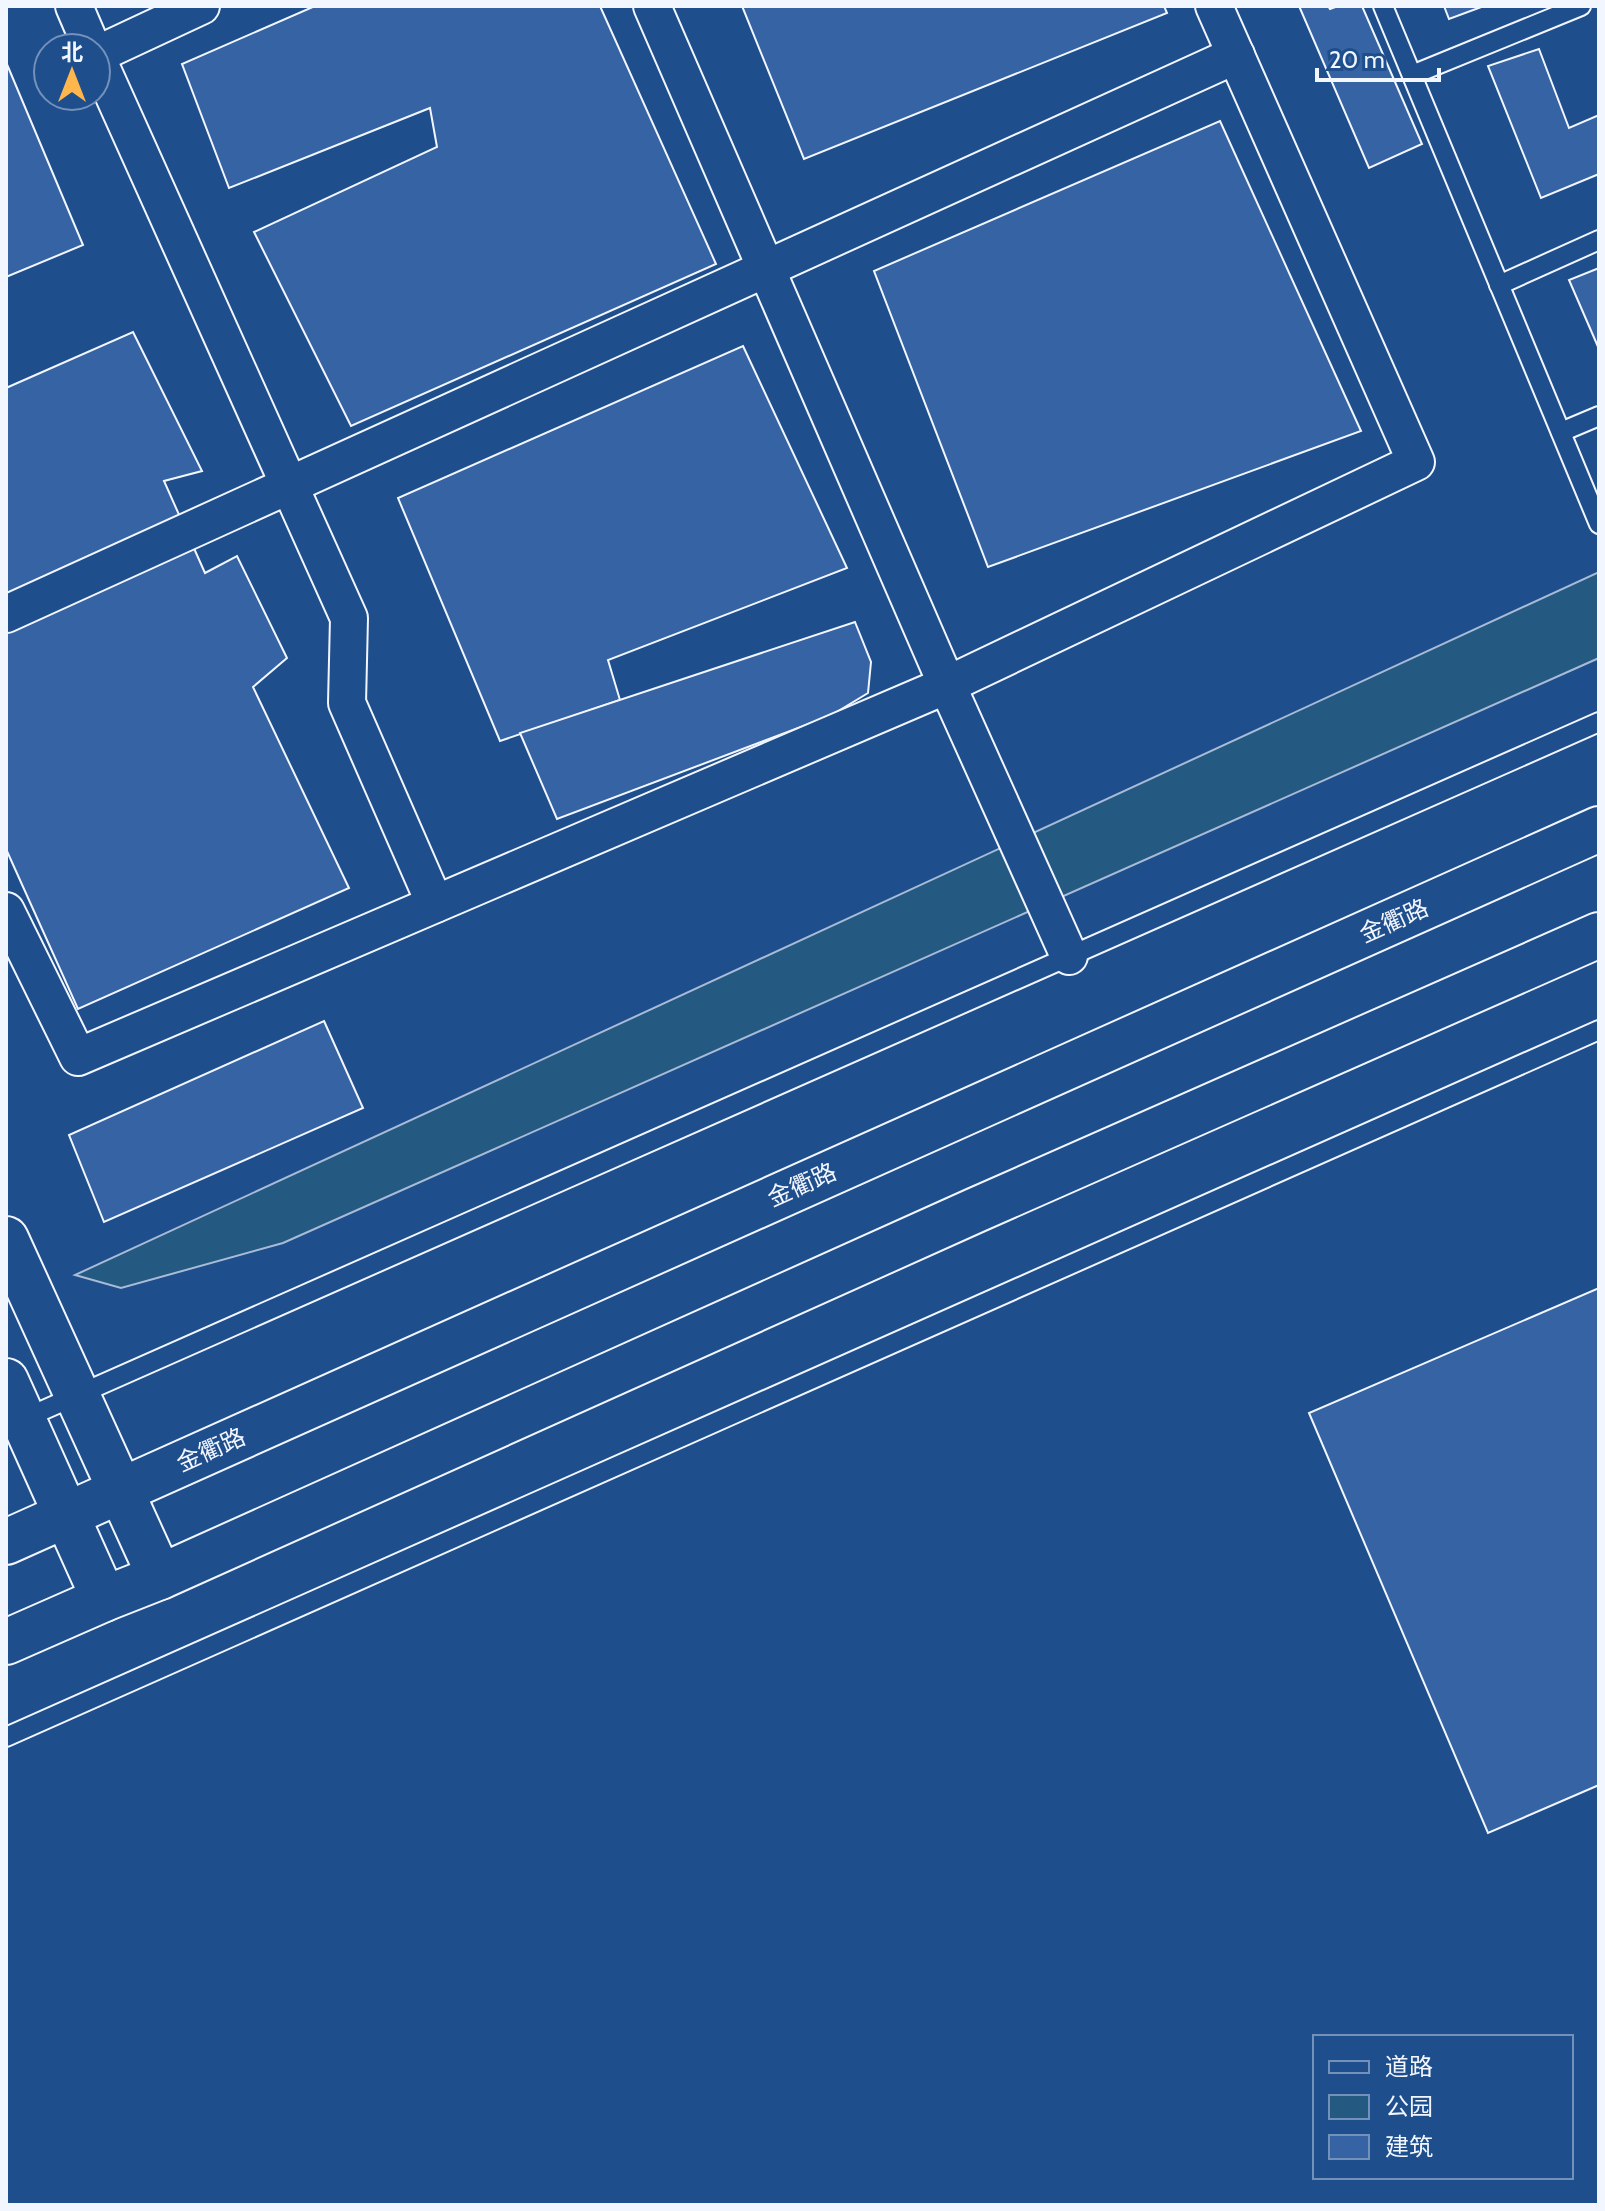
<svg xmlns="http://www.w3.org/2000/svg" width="1605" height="2211" viewBox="0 0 1605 2211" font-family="Cabin,'Noto Sans SC',sans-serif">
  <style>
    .green { fill: #245a82; stroke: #a8bbd7; stroke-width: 2 }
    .building { fill: #3563a3; stroke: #f2f6ff; stroke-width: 2 }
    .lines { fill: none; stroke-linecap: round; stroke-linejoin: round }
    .service-casing { stroke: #f2f6ff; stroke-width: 22 }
    .minor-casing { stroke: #f2f6ff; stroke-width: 40 }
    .secondary-casing { stroke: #f2f6ff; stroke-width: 48 }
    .primary-casing { stroke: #f2f6ff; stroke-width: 48 }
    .service { stroke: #1f4e8c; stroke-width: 18 }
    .minor { stroke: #1f4e8c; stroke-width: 36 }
    .secondary { stroke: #1f4e8c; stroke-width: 44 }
    .primary { stroke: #1f4e8c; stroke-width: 44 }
    .labels { text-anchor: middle; stroke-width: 6; stroke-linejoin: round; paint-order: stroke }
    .street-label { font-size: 24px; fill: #f2f6ff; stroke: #1f4e8c }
  </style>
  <rect width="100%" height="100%" fill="#1f4e8c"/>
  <polygon class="green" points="1599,572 1599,658 283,1243 121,1288 75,1275"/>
  <g class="building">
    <polygon points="315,6 600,6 716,264 351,426 254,232 437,147 430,108 229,188 182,64"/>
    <polygon points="742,6 1164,6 1167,13 804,159"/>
    <polygon points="1299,6 1328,6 1330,9 1338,6 1362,6 1422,144 1369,168"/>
    <polygon points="1444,6 1484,6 1449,19"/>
    <polygon points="1539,49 1569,128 1599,115 1599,174 1541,198 1488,66"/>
    <polygon points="6,62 83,245 6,277"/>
    <polygon points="1220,121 1361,431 988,567 874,271"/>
    <polygon points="1599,268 1599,349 1569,280"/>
    <polygon points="133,332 202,471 164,481 205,573 237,556 287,658 253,687 349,888 78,1009 6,849 6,388"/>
    <polygon points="743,346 847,568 608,660 620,700 500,741 398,498"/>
    <polygon points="855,622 871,662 868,693 830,716 557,819 520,733"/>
    <polygon points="324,1021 363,1108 104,1222 69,1135"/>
    <polygon points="1599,1288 1599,1785 1488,1833 1309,1413"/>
  </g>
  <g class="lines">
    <defs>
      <g id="service">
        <polyline points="1383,6 1599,524"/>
        <polyline points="1412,75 1581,6"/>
        <polyline points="1499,285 1599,240"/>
        <polyline points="1561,432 1599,416"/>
        <polyline points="21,1420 1599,722"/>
        <polyline points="6,1737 1599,1030"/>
      </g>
      <g id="minor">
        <polyline points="74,6 92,48"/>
        <polyline points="652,6 947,685 1069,956"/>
        <polyline points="96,55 201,6"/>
        <polyline points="96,56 349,618 347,703 435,904"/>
        <polyline points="6,614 1236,55"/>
        <polyline points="6,911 78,1057 947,685 1416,462 1214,6"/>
      </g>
      <g id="secondary">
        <polyline points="6,1239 160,1577"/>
        <polyline points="6,1381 104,1599"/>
      </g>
      <g id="primary">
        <polyline points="6,1542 1599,829"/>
        <polyline points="6,1642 104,1599 160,1577 976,1210 1599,935"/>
      </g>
    </defs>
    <use href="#service" class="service-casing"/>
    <use href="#minor" class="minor-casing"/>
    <use href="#secondary" class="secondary-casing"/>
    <use href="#primary" class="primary-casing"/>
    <use href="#service" class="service"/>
    <use href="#minor" class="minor"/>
    <use href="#secondary" class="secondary"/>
    <use href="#primary" class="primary"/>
  </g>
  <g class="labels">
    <g class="street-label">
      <text transform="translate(1394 921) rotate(-24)" y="8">金衢路</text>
      <text transform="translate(802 1185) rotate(-24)" y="8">金衢路</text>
      <text transform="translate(211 1450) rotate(-24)" y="8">金衢路</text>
    </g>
  </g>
  <rect width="1605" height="2211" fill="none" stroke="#f2f6ff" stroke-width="16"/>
  <rect x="1313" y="2035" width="260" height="144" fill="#1f4e8c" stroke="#7391ba" stroke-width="2"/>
  <rect x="1329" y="2061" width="40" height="12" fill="#1f4e8c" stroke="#7391ba" stroke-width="2"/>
  <text x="1385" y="2075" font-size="24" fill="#f2f6ff">道路</text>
  <rect x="1329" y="2095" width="40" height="24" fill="#245a82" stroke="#7391ba" stroke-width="2"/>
  <text x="1385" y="2115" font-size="24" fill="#f2f6ff">公园</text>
  <rect x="1329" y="2135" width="40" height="24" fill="#3563a3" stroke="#7391ba" stroke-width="2"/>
  <text x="1385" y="2155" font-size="24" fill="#f2f6ff">建筑</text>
  <g transform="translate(72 72)"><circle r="38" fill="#1f4e8c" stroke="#7391ba" stroke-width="2"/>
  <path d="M0-6L14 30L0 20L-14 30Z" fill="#ffb74d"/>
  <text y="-12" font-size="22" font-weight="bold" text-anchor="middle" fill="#f2f6ff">北</text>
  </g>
  <path d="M1317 68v12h122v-12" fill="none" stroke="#f2f6ff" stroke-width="4"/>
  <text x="1329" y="68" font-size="24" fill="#f2f6ff" stroke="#1f4e8c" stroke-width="6" paint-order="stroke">20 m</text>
</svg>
